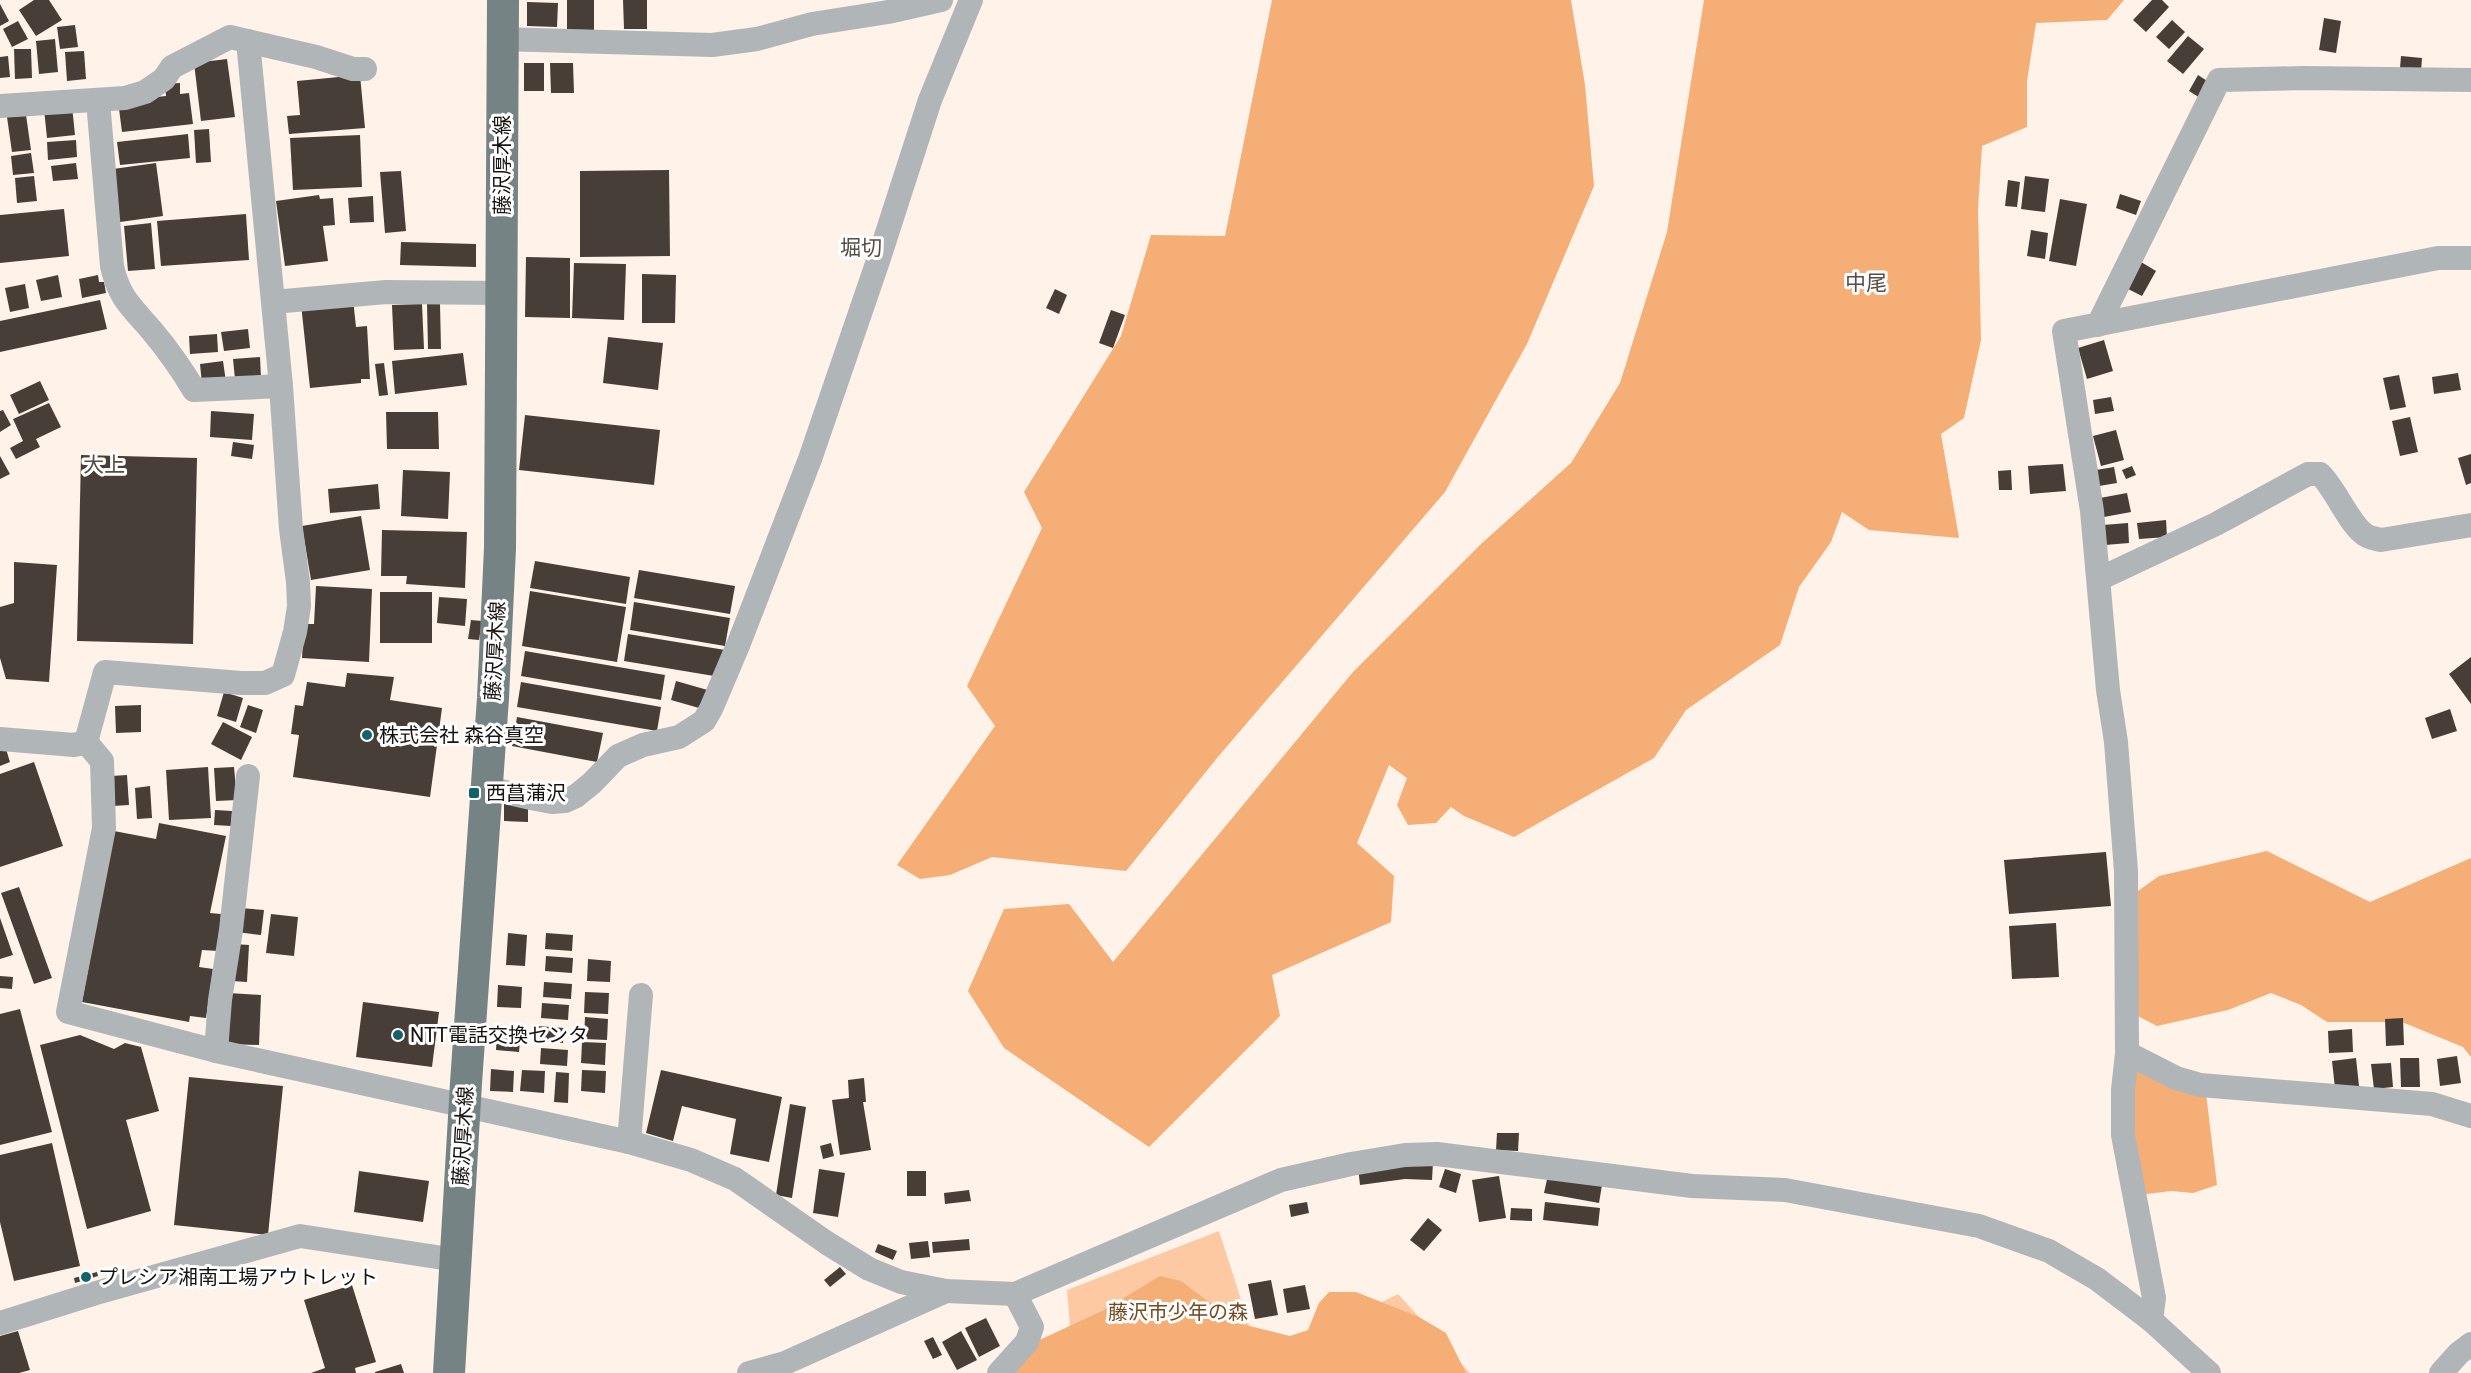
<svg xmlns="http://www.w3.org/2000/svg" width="2471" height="1373" viewBox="0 0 2471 1373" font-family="Roboto,'Noto Sans JP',sans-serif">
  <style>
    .green { fill: #fcc9a2 }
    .forest { fill: #f5ae76 }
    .building { fill: #473e37 }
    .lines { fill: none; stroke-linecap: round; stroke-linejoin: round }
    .minor { stroke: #b0b6b7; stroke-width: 24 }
    .major { stroke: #768384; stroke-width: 32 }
    .poi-dot { fill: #136269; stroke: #fff; stroke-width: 2 }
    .labels { text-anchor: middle; stroke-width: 6; stroke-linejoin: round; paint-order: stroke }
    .street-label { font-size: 20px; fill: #15120f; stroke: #fff }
    .poi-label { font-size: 20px; fill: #15120f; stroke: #fff; text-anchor: start }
    .park-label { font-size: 20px; fill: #76481f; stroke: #fff }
    .neighbourhood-label { font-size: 21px; fill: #574d46; stroke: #fff }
  </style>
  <rect width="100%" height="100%" fill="#fef2e9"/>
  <polygon class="green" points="1219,1231 1261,1362 1398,1294 1470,1373 1074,1373 1067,1290"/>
  <g class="forest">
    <polygon points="1272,0 1571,0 1585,85 1594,186 1527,344 1445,492 1217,758 1126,871 992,857 950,875 920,879 897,865 995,726 967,686 1042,528 1024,492 1121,336 1151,235 1225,236"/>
    <polygon points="1704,0 2124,0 2107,20 2036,23 2027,81 2027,127 1982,146 1978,209 1981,340 1964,418 1941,434 1959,538 1869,530 1842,512 1831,542 1799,587 1780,645 1686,710 1654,758 1514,837 1464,816 1451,807 1436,823 1408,825 1397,805 1407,778 1389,765 1357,843 1394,876 1391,922 1272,975 1280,1016 1149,1147 1004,1048 968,991 1004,909 1069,904 1113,962 1353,672 1481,544 1571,463 1620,383 1667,232"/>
    <polygon points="2267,851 2370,902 2471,858 2471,1057 2463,1047 2402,1022 2327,1022 2301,1005 2271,993 2228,1010 2157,1026 2128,1011 2131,896 2159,876"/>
    <polygon points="2131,1068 2206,1093 2217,1185 2193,1193 2171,1191 2139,1195 2133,1125"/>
    <polygon points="1160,1276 1181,1281 1237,1323 1290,1336 1308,1330 1319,1303 1329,1292 1356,1292 1419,1317 1446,1333 1466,1373 998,1373 1033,1343 1102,1311"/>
  </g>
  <g class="building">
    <polygon points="34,0 49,0 62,20 36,36 19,10"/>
    <rect x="567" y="0" width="27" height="31"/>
    <polygon points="623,0 647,0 647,29 624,29"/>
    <polygon points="2152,0 2162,0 2169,7 2146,32 2133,20"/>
    <polygon points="527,2 558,3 557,27 527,26"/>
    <polygon points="0,4 9,21 0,26"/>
    <polygon points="2324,18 2341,21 2336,53 2319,50"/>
    <polygon points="2172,20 2185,32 2169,49 2156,37"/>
    <polygon points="18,21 28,39 12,47 3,29"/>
    <polygon points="75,25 78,47 60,49 57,27"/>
    <polygon points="2188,36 2204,49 2183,74 2167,61"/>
    <polygon points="55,39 58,72 39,74 36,41"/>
    <polygon points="14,49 31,49 32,78 15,79"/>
    <polygon points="84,51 86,79 67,81 65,52"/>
    <polygon points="8,56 10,77 0,78 0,57"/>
    <polygon points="2401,56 2422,58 2421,71 2400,68"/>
    <polygon points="227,59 235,117 201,121 194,63"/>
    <rect x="524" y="63" width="20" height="28"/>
    <polygon points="550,63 573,63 574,93 551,93"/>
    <polygon points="360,75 365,128 289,134 287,116 300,115 297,81"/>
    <polygon points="2198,75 2215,86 2205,101 2189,91"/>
    <polygon points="180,83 180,94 189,93 193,124 122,132 118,101 166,96 165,84"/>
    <polygon points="72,106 75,135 47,138 44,109"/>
    <polygon points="26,115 31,150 12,152 7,117"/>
    <polygon points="209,129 211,162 196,163 194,130"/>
    <polygon points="188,134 190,158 120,165 117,142"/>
    <polygon points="360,135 362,187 293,190 290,138"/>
    <polygon points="76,140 77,157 48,160 47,142"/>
    <polygon points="31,153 34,173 13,175 11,156"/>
    <polygon points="76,163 78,179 53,181 51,166"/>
    <polygon points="156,163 163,216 113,223 106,170"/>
    <polygon points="669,170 670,256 580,257 580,171"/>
    <polygon points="401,171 406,231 385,233 380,172"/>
    <polygon points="34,176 37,201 17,203 15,178"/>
    <polygon points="2025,176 2049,179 2045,212 2021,209"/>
    <polygon points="2008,180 2020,182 2017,207 2005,206"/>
    <polygon points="2120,194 2141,201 2136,215 2116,208"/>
    <polygon points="319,195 320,199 333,198 335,225 323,226 328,261 285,266 276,201"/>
    <polygon points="373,196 374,222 350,223 348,198"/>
    <polygon points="2060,199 2087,204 2076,266 2049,261"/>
    <polygon points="64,209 69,256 0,263 0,215"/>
    <polygon points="246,214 249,260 161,266 157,221"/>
    <polygon points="151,223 155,269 128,271 124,226"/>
    <polygon points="2031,230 2048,233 2045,259 2027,256"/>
    <polygon points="401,242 476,244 476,267 400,265"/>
    <polygon points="526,257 570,258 570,318 525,317"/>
    <polygon points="2141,262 2156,271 2142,296 2126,288"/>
    <polygon points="574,263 626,264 624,320 572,318"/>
    <polygon points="642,274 676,275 675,323 642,323"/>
    <polygon points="58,275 62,297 41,301 36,280"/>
    <polygon points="98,275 99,282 104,282 106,293 82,298 79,279"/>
    <polygon points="25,284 29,308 10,312 5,288"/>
    <polygon points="1055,289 1067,295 1059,314 1046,308"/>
    <polygon points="353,299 356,327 367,326 370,379 361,379 361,383 310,388 301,304"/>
    <polygon points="100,300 107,329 0,352 0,321"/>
    <polygon points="422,304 424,349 394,350 392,305"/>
    <polygon points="427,304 440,304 441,349 428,349"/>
    <polygon points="1111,310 1125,315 1113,348 1099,343"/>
    <polygon points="248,329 250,348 224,351 221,332"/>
    <polygon points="217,334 218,352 190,354 189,336"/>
    <polygon points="608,337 663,343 658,390 603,383"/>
    <polygon points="2104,340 2113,371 2087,379 2078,348"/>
    <polygon points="463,353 467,385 395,394 392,361"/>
    <polygon points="260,357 261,378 235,379 233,359"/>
    <polygon points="223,361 226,382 202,384 200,364"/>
    <polygon points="384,363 388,395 379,396 375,364"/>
    <polygon points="2458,373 2461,390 2434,394 2432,377"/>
    <polygon points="2399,375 2406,407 2390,410 2383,378"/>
    <polygon points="40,381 49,400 19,414 10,395"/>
    <polygon points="2111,397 2114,411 2095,414 2093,400"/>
    <polygon points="49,403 61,427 36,439 40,447 16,459 10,448 23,441 13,419"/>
    <polygon points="3,410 11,425 0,432 0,411"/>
    <polygon points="211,411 254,414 252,440 210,437"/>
    <polygon points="386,412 438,412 439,449 387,449"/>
    <polygon points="525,415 660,430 654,485 519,470"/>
    <polygon points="2410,417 2418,452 2400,456 2392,421"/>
    <polygon points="2116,430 2124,460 2101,466 2093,436"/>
    <polygon points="233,442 254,445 252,459 231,456"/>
    <polygon points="2471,454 2471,483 2466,485 2458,458"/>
    <polygon points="81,455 197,458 193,644 77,641"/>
    <polygon points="0,456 10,474 0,479"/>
    <polygon points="2063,464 2066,491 2030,494 2028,466"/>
    <polygon points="2132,466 2136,475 2126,479 2122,470"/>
    <polygon points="2114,467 2117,483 2099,486 2096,470"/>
    <polygon points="403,470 450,472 448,519 401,516"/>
    <polygon points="2011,470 2012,490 1999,490 1998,471"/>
    <polygon points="378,484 380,509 330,513 328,489"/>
    <polygon points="2127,493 2131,512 2104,517 2100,498"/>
    <polygon points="361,516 370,570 311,580 302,526"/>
    <polygon points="2166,520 2167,537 2139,539 2137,523"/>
    <polygon points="2128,523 2129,543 2105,545 2103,525"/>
    <polygon points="382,530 467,532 465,588 406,584 407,576 381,576"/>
    <polygon points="535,561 630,577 626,604 530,588"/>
    <polygon points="14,562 57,565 49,682 6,679 0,658 0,607 14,603"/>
    <polygon points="639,570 735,586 730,614 634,598"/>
    <polygon points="316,586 372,589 369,662 302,658 304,624 314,624"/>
    <polygon points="530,591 626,607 617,662 522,646"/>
    <rect x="380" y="592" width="52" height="51"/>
    <polygon points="439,597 467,599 465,626 437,623"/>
    <polygon points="634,602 730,618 725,646 630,630"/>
    <polygon points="471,620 482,621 479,640 468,639"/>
    <polygon points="628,634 725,650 720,677 624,661"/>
    <polygon points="525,651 665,675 661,700 521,676"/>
    <polygon points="2471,657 2471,704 2449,674"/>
    <polygon points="347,673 394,677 390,700 442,708 430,797 293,777 299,735 291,734 295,705 303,706 307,682 345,687"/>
    <polygon points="676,681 711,691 706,710 671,700"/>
    <polygon points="521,682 661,707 657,731 517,707"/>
    <polygon points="224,692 243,698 236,722 217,716"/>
    <polygon points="141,705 141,732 116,733 115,706"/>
    <polygon points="248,705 263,710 256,733 240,727"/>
    <polygon points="2450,709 2457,731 2432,739 2425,718"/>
    <polygon points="517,717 603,733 597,762 512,746"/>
    <polygon points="223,722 252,737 241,760 211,744"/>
    <polygon points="6,749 10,762 0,766 0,751"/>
    <polygon points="34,762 63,846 0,867 0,774"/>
    <polygon points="208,767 211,818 169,820 166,770"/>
    <polygon points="234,767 237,800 216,801 214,768"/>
    <polygon points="127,775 129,805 112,806 111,776"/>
    <polygon points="150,786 152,818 137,819 135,788"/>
    <polygon points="504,802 528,803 528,822 504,821"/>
    <polygon points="215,810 232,811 231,826 214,825"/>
    <polygon points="159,823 226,836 210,913 221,914 218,951 202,950 199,967 213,969 206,1018 190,1016 189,1022 82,1002 114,831 156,839"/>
    <polygon points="2106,852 2111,906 2009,914 2004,860"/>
    <polygon points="19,887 52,978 34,984 1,893"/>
    <polygon points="240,908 264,910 261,935 237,932"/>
    <polygon points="271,914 298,917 294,956 266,953"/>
    <polygon points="0,918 13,955 0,959"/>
    <polygon points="2056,923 2059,977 2012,979 2009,926"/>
    <polygon points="508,933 527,935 525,966 506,965"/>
    <polygon points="546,933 573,935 572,951 545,949"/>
    <polygon points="234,944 249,945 247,982 232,981"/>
    <polygon points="546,956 573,958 572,973 545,971"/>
    <polygon points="588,959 611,961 610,982 587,981"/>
    <polygon points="0,976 13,977 12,989 0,988"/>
    <polygon points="544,982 572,984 571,999 543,997"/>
    <polygon points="498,985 522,987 521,1008 497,1007"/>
    <polygon points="585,992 609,993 608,1014 584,1013"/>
    <polygon points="229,993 261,995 259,1045 227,1044"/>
    <polygon points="363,1002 439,1012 432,1067 356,1057"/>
    <polygon points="542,1003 569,1005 568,1020 541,1018"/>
    <polygon points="20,1009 52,1132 0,1145 0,1014"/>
    <polygon points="585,1017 608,1019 607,1040 584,1039"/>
    <polygon points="2403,1018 2404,1045 2386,1046 2385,1019"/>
    <polygon points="537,1026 564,1028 563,1043 536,1041"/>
    <polygon points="497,1029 521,1030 519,1052 496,1050"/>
    <polygon points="2352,1029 2353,1052 2329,1053 2328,1031"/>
    <polygon points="80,1035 114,1049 125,1043 141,1047 159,1111 126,1120 151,1211 87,1229 40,1045"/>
    <polygon points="582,1042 606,1043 605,1065 581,1063"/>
    <polygon points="541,1048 568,1050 567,1066 540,1064"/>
    <polygon points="2457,1056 2461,1083 2440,1086 2437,1059"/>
    <polygon points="2356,1058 2359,1086 2335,1088 2332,1061"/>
    <polygon points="2400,1058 2419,1058 2420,1087 2401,1087"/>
    <polygon points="2391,1063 2393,1087 2374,1089 2371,1064"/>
    <polygon points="491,1069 514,1071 513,1092 490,1091"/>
    <polygon points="522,1070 545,1071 544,1093 520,1091"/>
    <polygon points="582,1070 606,1071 605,1093 581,1091"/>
    <polygon points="661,1070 782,1097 769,1162 730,1154 736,1119 682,1106 673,1141 646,1133"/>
    <polygon points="556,1072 569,1073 568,1103 554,1102"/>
    <polygon points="189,1077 283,1086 268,1235 174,1225"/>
    <polygon points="864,1078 866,1102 863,1102 871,1150 840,1155 832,1100 849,1098 848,1080"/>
    <polygon points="790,1104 806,1107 792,1198 776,1195"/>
    <polygon points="1497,1133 1519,1133 1518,1151 1496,1150"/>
    <polygon points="52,1143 80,1266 14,1281 0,1222 0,1155"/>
    <polygon points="831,1143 834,1156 823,1159 820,1146"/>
    <polygon points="1433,1162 1432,1180 1405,1179 1360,1185 1358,1167"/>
    <polygon points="819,1169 845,1173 838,1217 813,1213"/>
    <polygon points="1445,1169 1461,1174 1456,1193 1439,1187"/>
    <polygon points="359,1171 429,1181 423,1222 354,1212"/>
    <rect x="907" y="1171" width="19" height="25"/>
    <polygon points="1548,1175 1602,1185 1599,1203 1544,1193"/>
    <polygon points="1499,1176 1506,1218 1479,1222 1472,1180"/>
    <polygon points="969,1190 971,1201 945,1204 944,1193"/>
    <polygon points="1307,1202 1309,1213 1291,1217 1289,1205"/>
    <polygon points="1545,1202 1600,1208 1598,1226 1543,1220"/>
    <polygon points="1511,1208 1532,1209 1532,1221 1510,1220"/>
    <polygon points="1428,1218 1442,1230 1424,1251 1410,1240"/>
    <polygon points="969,1239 970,1250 933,1253 932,1242"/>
    <polygon points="928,1241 930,1257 911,1259 909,1243"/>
    <polygon points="878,1244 897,1251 893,1260 875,1252"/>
    <polygon points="840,1267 846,1274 830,1287 824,1280"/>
    <polygon points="97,1272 98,1276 75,1283 74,1278"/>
    <polygon points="1271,1280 1278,1315 1255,1319 1248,1284"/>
    <polygon points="352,1285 376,1362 355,1368 356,1373 311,1373 325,1368 304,1300"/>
    <polygon points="1305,1285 1310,1309 1287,1313 1283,1289"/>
    <polygon points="986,1318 1000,1346 979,1357 965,1328"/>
    <polygon points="18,1331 30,1370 19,1373 0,1373 0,1336"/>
    <polygon points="961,1331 977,1360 957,1370 942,1342"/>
    <polygon points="933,1337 942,1355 933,1359 924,1341"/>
    <polygon points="401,1364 404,1373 375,1373 375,1372"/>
  </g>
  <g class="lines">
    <g class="minor">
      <polyline points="503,39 712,45 757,39 812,24 888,12 941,0"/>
      <path d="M98 101 112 266C119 299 133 308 153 332 168 350 182 370 194 390L281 386"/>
      <polyline points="0,106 125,98 145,92 164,79 172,67 230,37 316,57 353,69 365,69"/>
      <polyline points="273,302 386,292 502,293"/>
      <polyline points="2098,325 2219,80 2304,78 2471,80"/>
      <path d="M2099 579 2216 524 2308 474H2320C2336 489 2350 527 2367 536 2371 538 2377 539 2381 540L2471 525"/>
      <polyline points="0,739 74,745 86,742 102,761 104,828 68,1012 216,1051 629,1142 691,1160 735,1179 827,1243 869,1269 901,1282 946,1291 1015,1294 1281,1180 1351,1164 1405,1155 1437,1154 1692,1186 1785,1190 1979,1226 2049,1251 2097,1279 2151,1320 2209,1373"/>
      <polyline points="86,742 105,672 241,683 265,683 283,675 295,632 299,606 298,582 291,529 281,386 248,41"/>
      <polyline points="488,788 531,798 552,802 565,801 576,796 592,783 618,756 643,745 679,737 704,721 711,709 739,643 810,459 879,258 930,100 971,0"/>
      <polyline points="216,1051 220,1000 231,930 248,776"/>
      <polyline points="2127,1053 2176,1078 2200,1085 2432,1104 2471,1116"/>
      <polyline points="629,1142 641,995"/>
      <polyline points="2151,1320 2154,1298 2123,1135 2123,1090 2127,1053 2126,871 2116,742 2108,690 2092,511 2064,331 2438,258 2471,258"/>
      <polyline points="0,1323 96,1293 300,1236 456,1260"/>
      <polyline points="749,1373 785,1363 946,1291"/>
      <polyline points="999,1373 1027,1342 1032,1327 1015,1294"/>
      <polyline points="2441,1373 2459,1353 2471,1344"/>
    </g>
    <polyline class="major" points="449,1373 466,1083 493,698 500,548 503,0"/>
  </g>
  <g class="poi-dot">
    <circle cx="367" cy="735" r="6"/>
    <rect x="468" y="787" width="12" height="12" rx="3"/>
    <circle cx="398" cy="1035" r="6"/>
    <circle cx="86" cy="1277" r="6"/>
  </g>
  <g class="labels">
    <g class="street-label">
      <text transform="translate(502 165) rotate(-90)" y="7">藤沢厚木線</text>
      <text transform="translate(495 651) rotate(-87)" y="7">藤沢厚木線</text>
      <text transform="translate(463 1136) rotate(-87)" y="7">藤沢厚木線</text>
    </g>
    <g class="poi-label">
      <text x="379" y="742">株式会社 森谷真空</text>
      <text x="486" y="800">西菖蒲沢</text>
      <text x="410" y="1042">NTT電話交換センタ</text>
      <text x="98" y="1284">プレシア湘南工場アウトレット</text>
    </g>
    <g class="park-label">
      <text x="1178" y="1319">藤沢市少年の森</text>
    </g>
    <g class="neighbourhood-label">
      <text x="861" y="255">堀切</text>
      <text x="1866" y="290">中尾</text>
      <text x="104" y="472">大上</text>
    </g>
  </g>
</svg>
